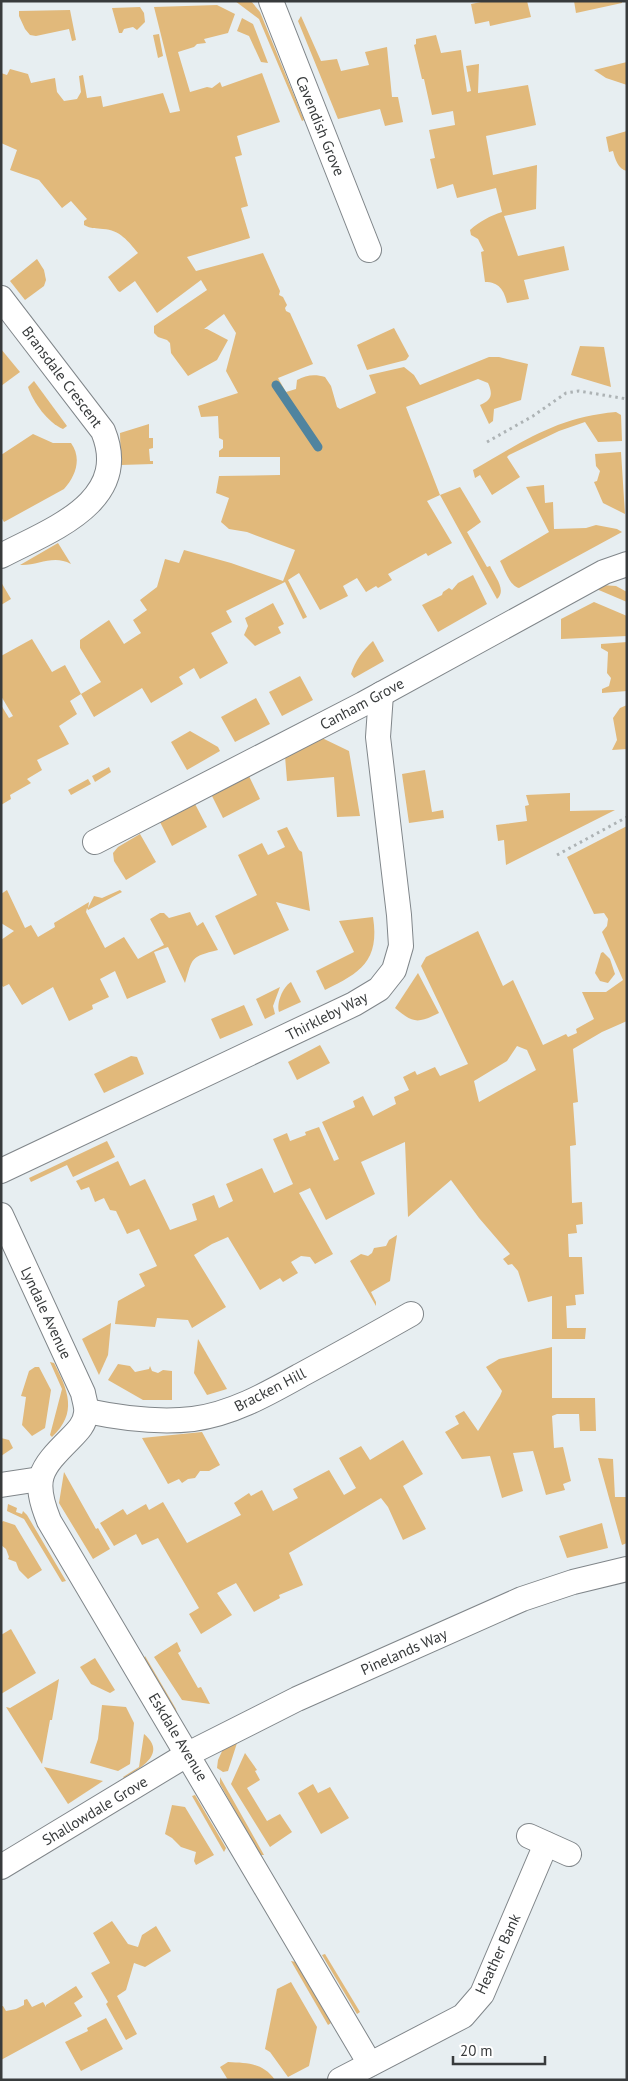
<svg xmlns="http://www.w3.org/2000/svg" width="628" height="2081" viewBox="0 0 628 2081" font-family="'PT Sans',sans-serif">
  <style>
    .green { fill: #e1b97b; fill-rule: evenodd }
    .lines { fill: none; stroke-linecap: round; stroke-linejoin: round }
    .stream { stroke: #50849f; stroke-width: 9 }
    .street-casing { stroke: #80868a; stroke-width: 26 }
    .path { stroke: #adb3b5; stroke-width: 3; stroke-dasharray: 2.5 4; stroke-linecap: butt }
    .street { stroke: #fff; stroke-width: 24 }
    .labels { text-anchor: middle; stroke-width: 4; stroke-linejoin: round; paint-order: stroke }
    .street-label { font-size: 15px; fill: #383b3c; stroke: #fff }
  </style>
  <rect width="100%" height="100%" fill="#e7eef1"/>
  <g class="green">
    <polygon points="235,1 251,1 260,12 304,120 302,121 259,19"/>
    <polygon points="486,1 527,1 531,17 490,26 489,21 475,24 471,4"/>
    <polygon points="574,1 622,1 622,3 576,13"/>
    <path d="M217 5 235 14 228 33 204 39 206 43 197 44 194 47 178 52 190 92 207 87 212 88 220 82 222 87 262 73 280 122 237 136 242 155 235 157 248 206 241 208 250 238 187 257 196 271 263 253 280 291 279 295 283 297 287 305 285 308 286 311 290 313 313 364 278 378 286 392 296 389 297 380C306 375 315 374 325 377L331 386 337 407 340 409 376 393 369 375 404 367 414 375 420 385 489 357H499L528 364 521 400 494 409 493 421 489 424 480 405C492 400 493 394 488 383L478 379 406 407 440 495 427 501 452 543 428 556 426 553 388 574 392 580 378 588 376 586 366 592 357 578 343 586 348 596 320 610 299 573 288 580 307 617 303 619 285 582 226 611 232 622 211 633 228 663 200 679 194 668 179 677 183 684 151 703 142 688 94 717 81 694 70 701 77 714 59 726 69 744 37 760 42 770 27 779 31 783 10 795 11 799 1 805V705L9 718 13 716 1 696V656L32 639 52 672 65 665 81 694 101 682 80 648V640L109 620 124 644 141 633 133 620 147 610 140 600 157 587 165 559 179 563 184 550 231 563 283 581 295 550 247 532 229 529 221 522 229 498 216 493 219 476 280 475V457H219V451L223 448V440L219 438 218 416 201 417 198 406 238 393 226 371 236 333 224 314 204 329H207L228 340 217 360 188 376 171 353 170 343 167 340 158 337 154 333V326L207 290 201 280 157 313 135 281 120 292 118 291 108 277 138 253C128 241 120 230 103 229 96 228 91 229 84 225V221L87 219 71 201 62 208 39 180 10 170 17 150 1 143V73L7 75 10 69 28 74 31 83 55 78 57 92 64 101 77 99 81 92 79 76 83 75 87 98 101 96 103 107 163 93 170 113 180 111 154 7Z"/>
    <polygon points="140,7 144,13 145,22 137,30 133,27 124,29 122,33 119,33 112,8"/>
    <polygon points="70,10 76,40 72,41 69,29 36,36 30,35 25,29 19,16 19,11"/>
    <polygon points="301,16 321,61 337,59 341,71 369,65 365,52 387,47 392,97 398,97 403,122 385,126 380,109 338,119 298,21"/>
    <polygon points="242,18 253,24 268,63 261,62 249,36 237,31"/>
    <polygon points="159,34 163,56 158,58 153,35"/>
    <path d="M436 35 441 53 461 50 467 92 471 91 466 66 479 64 478 93 528 85 536 125 486 136 493 175 537 165 536 209 504 216 518 256 564 246 569 270 524 280 529 299 507 303C504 290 499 282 485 282L481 252 484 251 478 239 471 235 470 230C480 221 490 216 502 212L496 188 457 198 453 184 437 189 430 159 435 158 429 130 455 125 453 111 432 115 424 79H422L414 45 416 44V39Z"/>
    <polygon points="627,62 627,85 606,78 594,70"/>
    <path d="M627 131V171C618 169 615 159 613 151L609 152 606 137Z"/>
    <polygon points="37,259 44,270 46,280 44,286 25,300 10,281"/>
    <polygon points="394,328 409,356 406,360 367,370 357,345"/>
    <polygon points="580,346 604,347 611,387 571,375"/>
    <polygon points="1,349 20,372 1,386"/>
    <path d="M34 381 67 426 63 429C48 423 33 402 28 387Z"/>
    <path d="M616 412 621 415 622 441 598 442 585 422 559 431 509 455 507 457 520 477 492 495 480 475 475 478 473 470C522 442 557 417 616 412Z"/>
    <polygon points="149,424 149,438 153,438 153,448 149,449 150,461 153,461 153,464 121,465 120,433"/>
    <path d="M33 434 53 443H71C82 458 76 476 64 489L4 522 1 517V455Z"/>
    <polygon points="621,452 625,514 603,503 594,482 597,481 600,471 596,466 595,454"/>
    <path d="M544 485 545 503 553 502 554 529 586 528 596 525 617 529 622 532 519 588C509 585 505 570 500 561L549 532 526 487Z"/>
    <path d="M460 487 481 522 467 532 487 567 490 566C495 577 507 590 497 599L440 495Z"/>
    <path d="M58 543 71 564C53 554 38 566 20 565Z"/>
    <polygon points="473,575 487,604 438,632 422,605 442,595 443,592 449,588 452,590 458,583"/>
    <polygon points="1,582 11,599 1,605"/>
    <polygon points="601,585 616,586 627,592 627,602 594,588"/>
    <polygon points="594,602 627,616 627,636 561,639 561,619"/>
    <polygon points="273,603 284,624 278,627 281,633 255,646 244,635 248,626 245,618"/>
    <path d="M373 641 384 661 354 678 351 674C355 661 363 650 373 641Z"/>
    <polygon points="627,642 627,691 602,693 602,689 609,686 611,678 607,673 608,652 601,648 601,644"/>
    <polygon points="300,676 313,700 282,716 269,692"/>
    <polygon points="256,698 270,724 235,742 221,717"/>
    <polygon points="627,705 627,749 612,750 617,740 613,718 620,708"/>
    <polygon points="190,731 218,747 220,751 187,770 171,742"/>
    <polygon points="322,738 349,751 360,816 337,817 334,777 287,781 285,756"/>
    <polygon points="109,767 111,772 95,782 92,776"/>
    <polygon points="425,770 432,812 443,810 444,818 409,823 402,774"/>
    <polygon points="248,774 260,799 223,818 211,794"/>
    <polygon points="88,779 91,784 71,795 68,790"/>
    <polygon points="570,793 570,811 615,810 506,865 504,840 498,841 496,825 527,821 525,806 529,805 526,795"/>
    <polygon points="194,802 207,827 172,846 160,822"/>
    <path d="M627 826V1021L602 1032 573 1049 578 1102 573 1103 576 1145 570 1146 572 1203 582 1202 583 1224 576 1225 577 1233 568 1234 569 1257H582L584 1294 575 1295 576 1305 566 1306 567 1328H586L585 1339H552V1296L528 1302 518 1271 512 1264 508 1265 503 1259 510 1254 479 1218 451 1180 408 1217 405 1142 361 1162 375 1194 326 1220 310 1188 299 1193 333 1254 315 1264 310 1257 301 1256 291 1262 298 1273 283 1282 280 1278 260 1290 228 1237 212 1244 194 1255 226 1307 192 1328 188 1320 157 1318 155 1327 115 1324 118 1301 145 1286 139 1274 157 1266 139 1229 127 1234 116 1211 110 1210 104 1198 95 1202 89 1187 81 1190 76 1181 118 1161 130 1186 145 1179 170 1230 197 1220 192 1204 214 1195 219 1208 233 1201 226 1184 262 1168 274 1193 293 1184 273 1139 287 1133 290 1141 306 1135 305 1132 319 1127 334 1161 339 1159 322 1122 355 1107 353 1101 363 1096 373 1116 396 1104 394 1097 409 1090 403 1077 415 1071 417 1075 435 1067 440 1076 468 1064 421 966 426 957 478 931 503 986 513 980 543 1045 566 1034 568 1037 577 1033 576 1029 594 1019 582 992H606L623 980 602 932 607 926 608 919 604 913 594 914 567 857ZM517 1046 527 1050 536 1070 479 1102 474 1081 507 1061Z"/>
    <polygon points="287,827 299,850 302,852 310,911 276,902 289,930 234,955 215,916 257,895 238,855 262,843 268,855 285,847 277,831"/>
    <polygon points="140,834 156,862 126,880 114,861 113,853 118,847"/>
    <path d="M7 890 25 928 31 925 38 937 55 927 54 923 89 902 88 908 94 896 102 898 120 890 122 892 88 910 87 908 86 912 105 948 124 937 138 959 164 945 150 919 160 913H164L169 918 190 912 197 926 203 922 218 950C190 957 193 957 185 983L168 947 154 952 166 982 127 999 115 971 100 979 109 997 92 1005 93 1009 69 1021 53 987 22 1005 9 984 3 987 1 984V940L14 931 1 923V894Z"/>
    <path d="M373 917C380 961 360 973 325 990L316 971 354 952 339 921Z"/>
    <polygon points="603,952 610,959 615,974 608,983 600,981 595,973 601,953"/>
    <path d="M418 973 439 1013C417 1024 413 1023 395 1008Z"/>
    <path d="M291 982 301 1002 279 1012C276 1003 283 987 291 982Z"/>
    <polygon points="280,987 273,1006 275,1014 265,1019 256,999"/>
    <polygon points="244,1005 253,1025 220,1039 211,1019"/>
    <polygon points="320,1045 330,1063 297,1080 288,1062"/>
    <polygon points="131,1056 137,1057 144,1074 104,1093 94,1074"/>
    <polygon points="107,1141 115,1157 73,1177 67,1165 31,1182 29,1178"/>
    <polygon points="397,1235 390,1281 371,1292 376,1302 376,1306 350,1261 361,1254 368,1256 372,1253 374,1248 386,1246 389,1240"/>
    <polygon points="111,1323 108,1355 99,1375 82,1339"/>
    <polygon points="198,1339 227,1389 207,1395 194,1373"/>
    <polygon points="552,1347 552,1398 595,1398 596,1431 580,1431 579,1414 557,1414 552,1416 554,1448 563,1447 571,1481 563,1484 565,1490 546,1495 533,1451 513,1453 523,1491 502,1498 490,1456 462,1459 445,1432 459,1424 455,1416 464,1411 478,1431 500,1396 502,1391 486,1367 499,1359"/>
    <path d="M50 1362 54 1363C68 1390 78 1413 52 1437L50 1435 62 1389Z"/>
    <polygon points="118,1364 130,1366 135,1372 149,1369 150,1366 152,1371 158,1373 163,1370 172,1371 172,1400 143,1400 108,1380"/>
    <polygon points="35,1367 39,1367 51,1390 45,1428 32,1436 22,1425 26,1397 21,1396 29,1371"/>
    <polygon points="202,1432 220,1465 209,1471 200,1471 195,1478 188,1479 182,1483 179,1479 168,1484 142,1438"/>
    <polygon points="1,1438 9,1440 13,1448 1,1456"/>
    <polygon points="403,1440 423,1474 403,1486 426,1529 403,1540 388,1507 381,1498 289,1553 303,1585 279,1595 280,1598 254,1612 236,1583 217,1593 232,1615 201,1634 189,1614 199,1608 158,1538 142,1545 136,1534 114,1546 100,1523 123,1509 127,1515 146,1504 149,1510 163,1502 187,1543 241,1515 234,1503 249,1493 251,1496 262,1490 273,1511 298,1498 293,1489 329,1470 344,1495 356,1488 339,1458 361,1446 370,1460"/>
    <polygon points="598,1458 613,1459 615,1497 627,1497 627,1543 622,1545"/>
    <polygon points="64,1472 96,1529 98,1528 110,1549 93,1559 59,1503"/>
    <polygon points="8,1504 17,1508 16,1512 22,1514 23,1511 27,1515 66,1581 62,1582 24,1519 7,1511"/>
    <polygon points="3,1521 15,1525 42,1570 28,1579 19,1570 16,1562 8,1559 9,1557 6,1549 1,1545 1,1523"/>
    <polygon points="602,1523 608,1548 567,1558 559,1536"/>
    <polygon points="11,1629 36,1673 1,1694 1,1635"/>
    <polygon points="177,1642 181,1651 178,1653 198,1688 201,1687 210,1704 182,1700 154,1657"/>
    <polygon points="145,1656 176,1709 177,1714 173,1714 143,1661"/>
    <polygon points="95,1658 115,1690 110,1693 91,1684 80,1667"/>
    <polygon points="59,1679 52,1720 50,1720 42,1764 6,1707 10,1708"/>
    <polygon points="102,1705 126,1707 134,1723 130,1764 118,1771 90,1763 98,1739"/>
    <polygon points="283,1716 284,1719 237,1743 228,1771 223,1772 217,1768 218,1760 224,1747"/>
    <path d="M144 1734C168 1754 140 1768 124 1778L123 1777 139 1767Z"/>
    <polygon points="245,1753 257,1770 255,1771 260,1780 247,1788 267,1821 280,1814 292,1832 270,1847 231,1784"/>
    <polygon points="44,1767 103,1781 68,1804"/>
    <polygon points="220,1777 264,1855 260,1855 220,1784"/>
    <polygon points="313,1784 318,1793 330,1787 349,1818 321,1834 298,1793"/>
    <polygon points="195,1795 226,1848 224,1852 192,1796"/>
    <polygon points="172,1805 185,1807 214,1855 196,1865 194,1861 196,1852 181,1847 172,1838 165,1834"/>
    <polygon points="112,1921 128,1944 138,1947 142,1935 156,1926 171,1951 145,1967 134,1963 126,1990 117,1996 137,2034 126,2040 106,2004 108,2002 91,1973 110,1963 93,1933"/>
    <polygon points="325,1954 360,2012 357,2014 322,1955"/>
    <polygon points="291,1961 296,1962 331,2023 328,2025"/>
    <polygon points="291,1982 317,2027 309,2066 288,2077 270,2052 265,2049 277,1989"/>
    <polygon points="76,1986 83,1997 74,2003 82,2016 1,2060 1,2006 3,2006 6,2011 16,2009 24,2005 24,2000 27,1999 32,2007 43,2002 46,2007 46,2005"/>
    <polygon points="106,2018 123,2049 81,2071 65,2042 88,2031 87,2028"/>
    <path d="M228 2062C248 2063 263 2063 275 2080H228L220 2067Z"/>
  </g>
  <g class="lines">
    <polyline class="stream" points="276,385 318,447"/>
    <defs>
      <g id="street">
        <polyline points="271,1 369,250"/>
        <path d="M1 298 103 431C132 502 50 530 1 556"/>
        <polyline points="95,842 363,704 604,572 627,564"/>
        <polyline points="1,1171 354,1004 379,989 394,970 401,946 399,915 378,737 381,694"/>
        <path d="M1 1215 83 1393C84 1399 87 1407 86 1413 85 1424 78 1431 70 1439 40 1469 32 1479 49 1521L370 2064"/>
        <path d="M87 1411C120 1418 158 1423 193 1419 232 1414 267 1394 301 1375 338 1355 374 1335 411 1314"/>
        <polyline points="1,1485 40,1479"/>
        <polyline points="529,1836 569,1854"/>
        <polyline points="1,1867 188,1754 297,1699 522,1599 573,1582 627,1569"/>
        <polyline points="340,2080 463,2016 482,1994 546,1844"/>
      </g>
    </defs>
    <use href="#street" class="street-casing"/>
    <g class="path">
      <polyline points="487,442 533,416 566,393 579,391 627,399"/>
      <polyline points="557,855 627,817"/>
    </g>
    <use href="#street" class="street"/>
  </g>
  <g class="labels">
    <g class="street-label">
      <text transform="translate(320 126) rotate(68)" y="5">Cavendish Grove</text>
      <text transform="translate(62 377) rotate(53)" y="5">Bransdale Crescent</text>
      <text transform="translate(362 704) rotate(-28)" y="5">Canham Grove</text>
      <text transform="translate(327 1016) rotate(-27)" y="5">Thirkleby Way</text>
      <text transform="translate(46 1313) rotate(65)" y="5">Lyndale Avenue</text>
      <text transform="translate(270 1390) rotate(-27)" y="5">Bracken Hill</text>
      <text transform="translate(404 1652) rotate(-24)" y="5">Pinelands Way</text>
      <text transform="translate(178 1737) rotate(59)" y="5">Eskdale Avenue</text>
      <text transform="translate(95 1811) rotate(-31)" y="5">Shallowdale Grove</text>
      <text transform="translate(498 1954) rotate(-65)" y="5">Heather Bank</text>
    </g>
  </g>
  <rect width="628" height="2081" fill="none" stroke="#383b3c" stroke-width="5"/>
  <path d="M453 2056v8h92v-8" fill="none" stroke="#383b3c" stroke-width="2.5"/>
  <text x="460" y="2056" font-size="15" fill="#383b3c" stroke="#ffffff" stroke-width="4" paint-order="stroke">20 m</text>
</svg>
